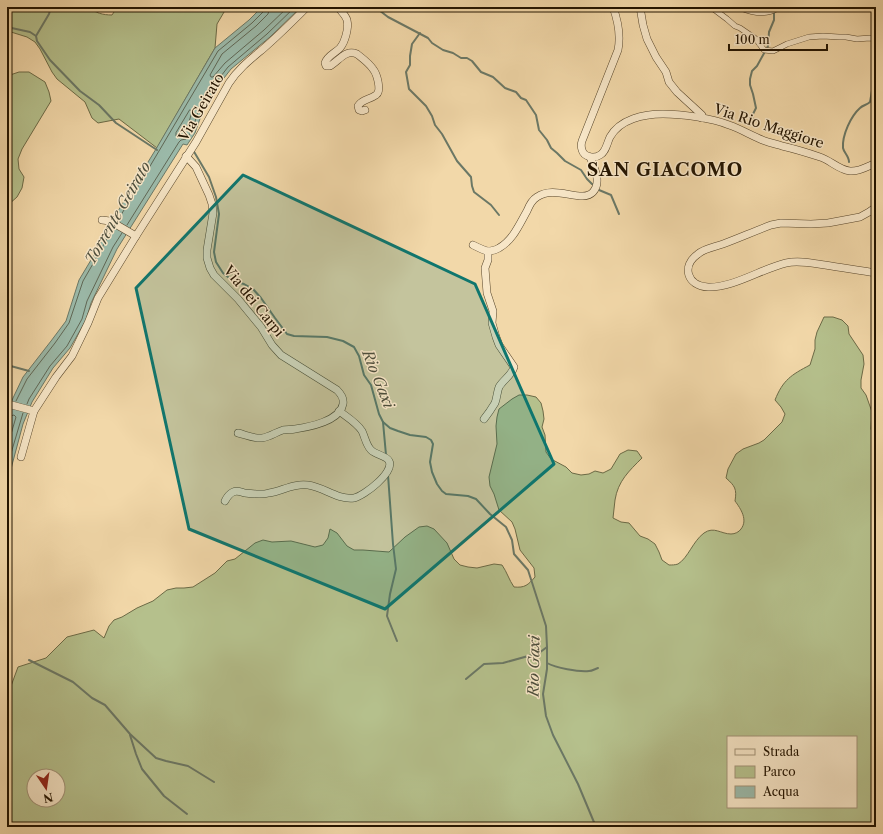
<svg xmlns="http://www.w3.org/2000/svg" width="883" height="834" viewBox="0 0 883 834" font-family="'Libre Caslon Text',serif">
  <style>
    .green { fill: #b5c08c; stroke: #6c6a46; fill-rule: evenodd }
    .water { fill: #9bbaaa; stroke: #6b7866 }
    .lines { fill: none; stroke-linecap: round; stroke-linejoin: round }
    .shore { stroke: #5f6755; stroke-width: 1 }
    .stream { stroke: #6b7866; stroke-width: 2 }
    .pedestrian-casing { stroke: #57452a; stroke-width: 6 }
    .minor-casing { stroke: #57452a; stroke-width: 8 }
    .pedestrian { stroke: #f7e6c7; stroke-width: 5 }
    .minor { stroke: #f7e6c7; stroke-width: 7 }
    .marked { fill: #0f766e; fill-opacity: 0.2; stroke: #0f766e; stroke-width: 3; stroke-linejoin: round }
    .labels { text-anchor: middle; stroke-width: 3; stroke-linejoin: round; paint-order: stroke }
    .street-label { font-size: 14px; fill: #231400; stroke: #f7e6c7 }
    .water-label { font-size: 15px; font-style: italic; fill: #4d4e3c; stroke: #f7e6c7 }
    .district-label { font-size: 18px; font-weight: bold; letter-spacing: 1px; fill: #231400; stroke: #f7e6c7 }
  </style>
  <rect width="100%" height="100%" fill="#f2d8a9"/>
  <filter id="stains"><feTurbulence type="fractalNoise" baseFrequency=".005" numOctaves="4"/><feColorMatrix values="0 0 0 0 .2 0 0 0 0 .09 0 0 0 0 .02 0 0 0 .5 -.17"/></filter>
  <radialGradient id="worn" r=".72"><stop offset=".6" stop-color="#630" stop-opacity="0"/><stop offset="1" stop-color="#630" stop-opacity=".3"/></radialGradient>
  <g class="green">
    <path d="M7 7H89C95 13 103 15 112 15L116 9V7H227L217 24 215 48 157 148 119 119 98 123 92 118 85 102 57 79 52 72 40 49 35 42 27 37 11 32 7 33Z"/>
    <path d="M19 72H29L45 82 49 92 51 101 22 149 18 159 19 169 24 177 22 188 17 197 8 205C10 213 10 224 7 233V76Z"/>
    <path d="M824 317H833L842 320 848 326 849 334 863 355 864 364 861 380V388L866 395 872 412 871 429 874 436 876 439V827H7V697L18 667 46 658 67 637 94 630 104 638 109 626 114 620 122 617 137 608 153 601 167 590 176 588H184L193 587 215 573 227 561 235 559 255 543 263 540 272 542 291 541 315 547 323 545 328 538 330 529 337 533 347 546 354 550H363L389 552 405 537 419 527 427 526 434 529 447 543 454 559 460 565 468 567 477 568 494 564 502 565C507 572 509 580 514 587 525 588 528 585 535 577L534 568 520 550 515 529 512 522 499 510 494 494 490 486 489 477 497 444 496 426 497 417 499 409 512 399 519 395H527L536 397 541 403 543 411 544 419 542 427 545 435 546 452 551 459 566 467 572 473 581 475 589 474 595 471 603 473 611 469 620 454 628 450 637 451 642 458C629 471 618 481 615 500 614 506 614 512 613 518L621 522 629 523 640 536 648 539 655 544 659 552 662 560 669 565C672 565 675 565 678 564 688 558 693 541 704 533 714 526 721 534 731 534 735 534 739 532 741 529 748 520 741 509 735 501 737 489 735 486 726 478L728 469 736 454 743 449 759 443 764 440 782 422 785 414 781 407 775 400C783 380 791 375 810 365L815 349V340L817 332ZM728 737H856V807H728ZM34 776H58V800H34Z"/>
  </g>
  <polygon class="water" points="262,7 301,7 270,37 231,69 217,87 207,103 202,113 195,133 187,145 183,144 117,249 91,303 86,320 70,348 53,368 32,402 23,424 12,465 7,488 7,413 13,398 23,377 51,341 66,321 79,280 91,260 118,211 156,149 215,48 249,20"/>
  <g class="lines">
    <g class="shore">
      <polyline points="270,7 268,14 256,26 222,54 210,75 211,77 213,77 225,63 264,30 288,7"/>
      <polygon points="190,110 192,111 192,112 187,128 183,135 176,136 176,133"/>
      <polyline points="118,220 159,151 218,51 252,23 264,11 265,7"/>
      <polyline points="127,225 179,142 181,140 186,139 192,131 198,112 203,101 214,85 228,67 267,34 295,7"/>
      <polyline points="16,401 27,379 55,343 69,323 83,281 94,262 113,228"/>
      <polyline points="27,404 29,399 50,366 67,346 82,319 87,301 113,247 122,233"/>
      <polyline points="7,417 14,415 16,417 7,448"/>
      <polyline points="7,467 20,423 23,413"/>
    </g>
    <g class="stream">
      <polyline points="51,7 49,14 36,36 37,41 50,60 80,91 99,105 116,123 157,150"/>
      <polyline points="375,7 388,17 428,38 432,43 443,50 453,53 461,58 467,58 472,61 481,72 493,77 505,88 516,92 521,98 526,100 536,115 539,130 547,140 551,148 557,153 565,161 581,170 587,179 592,184"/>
      <polyline points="7,27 30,32 36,36"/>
      <polyline points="420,33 412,44 410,56 410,65 406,72 409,89 426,106 432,116 435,125 442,134 457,161 471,177 472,186 474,192 491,205 499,215"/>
      <polyline points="753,122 752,116 756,108 753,94 750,85 750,79 752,71 757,66 768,46 769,32 774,20 774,11"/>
      <polyline points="193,150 209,177 216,197 219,214 214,252 216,262 223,273 233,281 244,284 253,289 261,298 275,318 287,334 294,336 327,337 343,341 354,347 359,356 364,375 371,385 379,414 383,422 390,428 398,431 410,435 426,437 431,440 433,444 430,462 432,472 437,484 442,491 446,494 468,496 476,499 490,514 506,527 512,540 514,554 528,570 546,626 547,647 547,669 543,694 546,716 553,735 578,784 596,827"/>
      <path d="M849 162C849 156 844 153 843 148 842 135 851 116 860 108 863 105 867 105 870 102L873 85 872 72 876 69"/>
      <polyline points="599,190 611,195 619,214"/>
      <polyline points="7,365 29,371"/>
      <polyline points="383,422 386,455"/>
      <polyline points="388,475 393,544 396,569 390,594 387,616 397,641"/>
      <polyline points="29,660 73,682 92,698 105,705 130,734 156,758 166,761 188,766 214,782"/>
      <path d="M547 663C556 668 578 672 589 671 592 671 595 669 598 668"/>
      <polyline points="466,679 484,664 503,663 539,653 547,647"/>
      <polyline points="130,735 136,754 142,769 164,796 187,814"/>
    </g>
    <defs>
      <polyline id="pedestrian" points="711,7 727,19 735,26 740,28 756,39 764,50 773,51 787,44 809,37 823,36 839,37 846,37 857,39 870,38 876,39"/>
      <g id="minor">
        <path d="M338 7C341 11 346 16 347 20 349 28 345 42 340 48 335 53 327 56 325 63L326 66H330C339 61 345 49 357 54 362 58 369 63 373 69 377 74 382 91 376 95 369 100 362 99 358 106L359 110 362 111 365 110"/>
        <path d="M613 7C618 21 621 35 618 50L582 141C581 144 581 147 582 150 584 157 594 159 600 155 606 152 607 143 610 137 620 119 644 114 663 114 681 114 712 118 729 125 741 129 752 136 765 141 770 143 777 144 782 146 795 149 808 153 820 157 830 160 839 170 850 171 859 172 868 166 876 163"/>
        <polyline points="640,7 643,25 647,39 656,57 666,72 669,82 677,92 702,115 702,118"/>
        <path d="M741 7C753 12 767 14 778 7"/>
        <path d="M186 156 196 167 209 195 212 204 213 213 207 250V258L210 268 214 275 238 299 261 327 272 345 281 355 337 390C341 394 344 399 343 404 340 421 309 427 295 429 291 430 287 429 283 430 276 432 270 437 262 438 254 439 246 435 238 433"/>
        <path d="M876 207 869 212 860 217 828 223 811 224 781 223 771 225C755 231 739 238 723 244 715 247 705 248 698 254 681 266 687 286 708 287 733 288 761 269 786 263 798 260 812 263 825 265 842 268 859 270 876 273"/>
        <polyline points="102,220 110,221 136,236"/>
        <path d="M473 245C477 247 483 250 487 251 491 251 496 250 499 248 513 240 519 225 527 211 529 206 532 200 537 197 555 184 582 204 593 192 602 182 594 167 590 157"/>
        <polyline points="8,404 34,411"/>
        <path d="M484 419C488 414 492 408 495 403 497 398 497 392 499 387 503 380 512 375 514 367L499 345 496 337 492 323 493 311 487 293 485 268 488 260V251"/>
        <path d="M21 457 34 411 56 377 72 356 88 323 98 298 136 236 196 142 229 83C238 69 251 59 264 48 279 35 293 21 307 7"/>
        <path d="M225 501C227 497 229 494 233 492 237 490 241 492 245 493 253 494 262 495 269 493 282 491 294 483 308 485 324 487 337 500 354 498 364 496 395 472 389 461 387 456 376 455 371 450 366 445 365 437 362 431 357 423 347 417 339 411"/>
      </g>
    </defs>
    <use href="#pedestrian" class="pedestrian-casing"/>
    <use href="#minor" class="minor-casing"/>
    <use href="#pedestrian" class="pedestrian"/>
    <use href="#minor" class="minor"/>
  </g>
  <path class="marked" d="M243 175 475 284 554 464 385 609 189 529 136 288Z"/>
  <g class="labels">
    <g class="street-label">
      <text transform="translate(201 107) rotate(-60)" y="5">Via Geirato</text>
      <text transform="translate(769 126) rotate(18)" y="5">Via Rio Maggiore</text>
      <text transform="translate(254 301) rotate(51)" y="5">Via dei Carpi</text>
    </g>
    <g class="water-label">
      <text transform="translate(118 213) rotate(-60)" y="5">Torrente Geirato</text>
      <text transform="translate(378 379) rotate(68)" y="5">Rio Gaxi</text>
      <text transform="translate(534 666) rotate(-89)" y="5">Rio Gaxi</text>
    </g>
    <g class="district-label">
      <text x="665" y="176">SAN GIACOMO</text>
    </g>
  </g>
  <rect width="883" height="834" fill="none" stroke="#f2d8a9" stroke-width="24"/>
  <rect x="8" y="8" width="867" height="818" fill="none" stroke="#231400" stroke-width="2"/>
  <rect x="12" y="12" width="859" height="810" fill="none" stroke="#231400"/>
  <rect x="727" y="736" width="130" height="72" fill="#f7e6c7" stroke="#a29277"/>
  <rect x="735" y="749" width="20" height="6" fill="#f7e6c7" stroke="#a29277"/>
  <text x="763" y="756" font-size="12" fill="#231400">Strada</text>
  <rect x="735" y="766" width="20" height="12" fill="#b5c08c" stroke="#a29277"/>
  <text x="763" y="776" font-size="12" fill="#231400">Parco</text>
  <rect x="735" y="786" width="20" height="12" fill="#9bbaaa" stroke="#a29277"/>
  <text x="763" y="796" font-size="12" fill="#231400">Acqua</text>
  <g transform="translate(46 788) rotate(167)"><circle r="19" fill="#f7e6c7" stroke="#a29277"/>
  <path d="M0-3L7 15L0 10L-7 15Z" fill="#8f2418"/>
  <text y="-6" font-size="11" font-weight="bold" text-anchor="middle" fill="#231400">N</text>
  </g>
  <path d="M729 44v6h98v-6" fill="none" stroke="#231400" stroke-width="2"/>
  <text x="735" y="44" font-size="12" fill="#231400" stroke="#f7e6c7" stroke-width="3" paint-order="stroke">100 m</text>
  <rect width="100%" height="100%" filter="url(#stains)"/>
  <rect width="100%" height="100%" fill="url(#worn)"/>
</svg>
